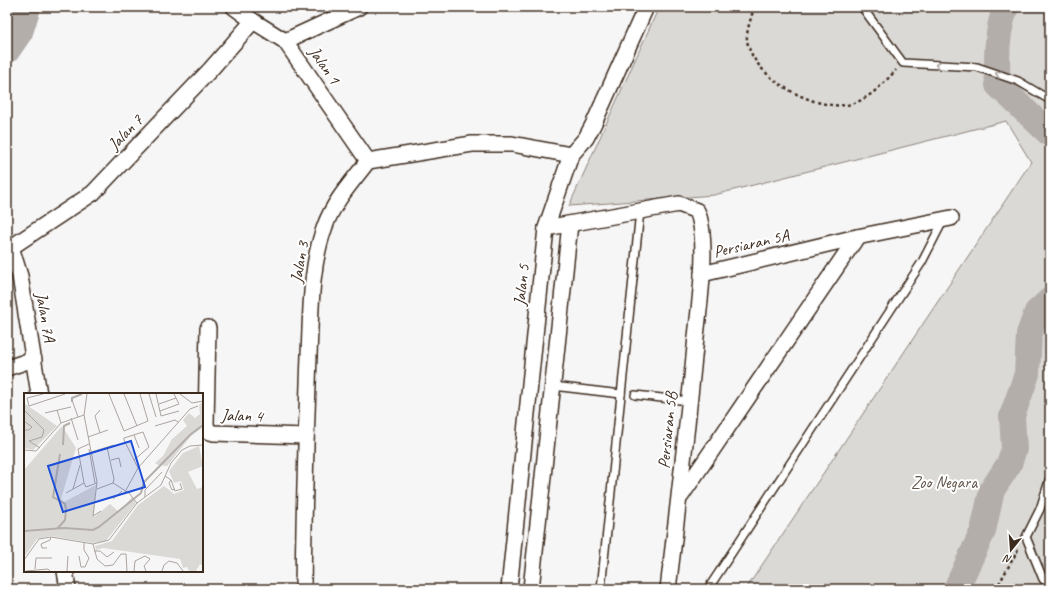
<svg xmlns="http://www.w3.org/2000/svg" width="1057" height="596" viewBox="0 0 1057 596" font-family="Caveat,sans-serif">
  <style>
    .green { fill: #dbd9d6; stroke: #8b827a }
    .lines { fill: none; stroke-linecap: round; stroke-linejoin: round }
    .river { stroke: #b4aeaa; stroke-width: 26 }
    .service-casing { stroke: #3b2a1e; stroke-width: 10 }
    .minor-casing { stroke: #3b2a1e; stroke-width: 18 }
    .path { stroke: #3b2a1e; stroke-width: 2.5; stroke-dasharray: 3 3; stroke-linecap: butt }
    .service { stroke: #fff; stroke-width: 7 }
    .minor { stroke: #fff; stroke-width: 15 }
    .oneway { stroke: #a79f9a }
    .labels { text-anchor: middle; stroke-width: 4; stroke-linejoin: round; paint-order: stroke }
    .street-label { font-size: 17px; fill: #3b2a1e; stroke: #fff }
    .park-label { font-size: 17px; fill: #63564c; stroke: #fff }
    .inset-river { fill: none; stroke: #b4aeaa; stroke-width: 2 }
    .inset-road { fill: none; stroke: #aca4a0; stroke-width: 1 }
    .view { fill: #1d4ed8; fill-opacity: 0.15; stroke: #1d4ed8; stroke-width: 2 }
    .inset-edge { fill: none; stroke: #3b2a1e; stroke-width: 2 }
  </style>
  <rect width="100%" height="100%" fill="#f7f6f6"/>
  <filter id="ink" filterUnits="userSpaceOnUse"><feTurbulence type="fractalNoise" baseFrequency=".025" numOctaves="2"/><feDisplacementMap in="SourceGraphic" scale="8" xChannelSelector="R" yChannelSelector="G"/><feConvolveMatrix kernelMatrix="1 2 1 2 8 2 1 2 1" color-interpolation-filters="sRGB"/></filter>
  <g filter="url(#ink)">
    <polygon class="green" points="659,7 1050,7 1050,589 746,589 1031,162 1006,121 714,195 569,206"/>
    <g class="lines">
      <g class="river">
        <path d="M1006 7C996 31 996 60 998 85L1050 134"/>
        <polyline points="7,51 20,32 28,7"/>
        <polyline points="956,589 983,531 992,490 1009,464 1014,449 1012,416 1027,374 1029,334 1037,312 1050,300"/>
      </g>
      <defs>
        <g id="service">
          <polyline points="862,7 903,63 977,67 1018,81 1050,100"/>
          <polyline points="553,386 621,394"/>
          <polyline points="635,395 689,401"/>
          <polyline points="1050,478 1040,509 1026,537 1043,579 1050,586"/>
          <polyline points="601,589 640,211"/>
          <polyline points="708,589 922,262 943,221"/>
        </g>
        <g id="minor">
          <polyline points="234,7 253,21 285,41 368,161"/>
          <polyline points="285,41 359,7"/>
          <path d="M546 228 679 204 697 211C710 241 698 313 695 347 687 428 678 508 668 589"/>
          <polyline points="11,247 20,276 39,394"/>
          <polyline points="7,250 93,193 210,70 253,21"/>
          <polyline points="702,274 857,237 951,218"/>
          <polyline points="208,328 206,423 207,431 214,433 306,436"/>
          <polyline points="7,368 34,359"/>
          <polyline points="681,496 857,237"/>
          <polyline points="65,571 68,589"/>
          <path d="M303 589C304 511 306 433 309 355 311 313 310 266 325 226 334 201 352 182 368 161L472 144H512L571 155"/>
          <polyline points="509,589 546,228 571,155 586,138 594,123 646,7"/>
          <polyline points="531,589 570,224"/>
        </g>
      </defs>
      <use href="#service" class="service-casing"/>
      <use href="#minor" class="minor-casing"/>
      <g class="path">
        <path d="M754 7C752 16 746 31 747 40 752 77 813 110 847 105 868 101 883 84 896 70"/>
        <polyline points="996,589 1019,548"/>
      </g>
      <use href="#service" class="service"/>
      <use href="#minor" class="minor"/>
    </g>
    <defs><path id="oneway-chevron" d="M-2-3.5L2.5 0L-2 3.5" fill="none" stroke-width="1.6" stroke-linecap="round" stroke-linejoin="round"/></defs>
    <g class="oneway">
      <use href="#oneway-chevron" transform="translate(938 65) rotate(-177)"/>
      <use href="#oneway-chevron" transform="translate(998 74) rotate(-161)"/>
    </g>
  </g>
  <g class="labels">
    <g class="street-label">
      <text transform="translate(325 65) rotate(55)" y="6">Jalan 1</text>
      <text transform="translate(125 132) rotate(-46)" y="6">Jalan 7</text>
      <text transform="translate(751 243) rotate(-13)" y="6">Persiaran 5A</text>
      <text transform="translate(299 262) rotate(-80)" y="6">Jalan 3</text>
      <text transform="translate(521 285) rotate(-84)" y="6">Jalan 5</text>
      <text transform="translate(46 317) rotate(80)" y="6">Jalan 7A</text>
      <text transform="translate(242 415) rotate(2)" y="6">Jalan 4</text>
      <text transform="translate(667 430) rotate(-84)" y="6">Persiaran 5B</text>
    </g>
    <g class="park-label">
      <text x="944" y="488">Zoo Negara</text>
    </g>
  </g>
  <g transform="translate(24 393)">
    <rect width="179" height="179" fill="#f7f6f6"/>
    <path d="M179 8V34L166 44 143 73 134 72 131 70 139 63 148 46 163 33 159 27 165 20 171 25 176 21 175 12ZM0 10 33 33 9 57 0 55ZM38 33 52 55 37 106 40 109 72 92 70 124 86 111 95 119 108 104 112 110 81 149 68 150 27 143 13 146 0 164V77ZM175 53 179 73 164 79 173 96 179 94V173L176 171 172 178H165L163 174 159 175 156 166 79 155 72 157 71 153 88 148 114 112 140 93 150 101 160 97 157 88 150 90 145 78 159 60Z" fill="#dbd9d6"/>
    <path class="inset-river" d="M48 9V5L58 1M39 52 40 33 46 30M33 136 41 127 42 117 41 111 29 104 36 61M0 138 40 135 69 137 75 134 117 100 120 89 167 41 179 32"/>
    <path class="inset-road" d="M19 1 3 5 5 13 41 1M63 1 60 22 73 89 69 123 77 118M85 1 100 38 124 28 116 1M100 1 113 33M125 1 132 24M132 1 137 23 155 18M156 1 168 10 179 8M48 7 54 24M135 11 152 5M0 17 20 37 18 44 5 48 16 55M33 17 37 30M136 18 155 11 150 1M21 20 47 14M47 25 54 47M0 28 8 34 5 37H0M131 33 151 27 154 29M76 40 71 23 76 17M110 42 115 55M64 44 84 37M65 51 54 56 60 90 62 94 73 90M65 56 71 90M0 57 12 58 37 30 60 22M67 59 90 52M87 67 95 65 97 74M110 67 125 54 119 39 100 45V47L114 75M141 83 147 87 151 98 158 96 156 90M147 87 145 90 148 97 151 96M89 90 105 100 113 110M49 96 56 72M73 96 89 90 90 86 83 54M101 99 114 75 166 16 174 13M42 100 60 90M121 104V97L138 79M89 106 98 98M69 151 73 166 81 173 89 172 97 161H102L103 178M23 155H18L17 151 26 147 27 144M70 158H76L83 164 90 159M55 163 57 174H61L65 165 60 157V150M0 167 15 146 27 144 69 151 85 147 113 110 137 92 147 70 158 57 166 53 179 52M11 176 12 165H28M2 178 24 176 26 178M43 178 44 163M110 178 111 168 121 163 126 166 120 173 122 178M138 178 140 172 145 168 153 170 159 178"/>
    <path class="view" d="M107 48 121 94 39 119 24 73Z"/>
    <rect width="179" height="179" class="inset-edge"/>
  </g>
  <rect width="1057" height="596" fill="none" stroke="#fff" stroke-width="24"/>
  <rect x="12" y="12" width="1033" height="572" fill="none" stroke="#3b2a1e" stroke-width="1.5" filter="url(#ink)"/>
  <g transform="translate(1011 550) rotate(197)" stroke="#ffffff" stroke-width="3" paint-order="stroke">
  <path d="M0-3L7 15L0 10L-7 15Z" fill="#3b2a1e"/>
  <text y="-6" font-size="11" font-weight="bold" text-anchor="middle" fill="#3b2a1e">N</text>
  </g>
</svg>
